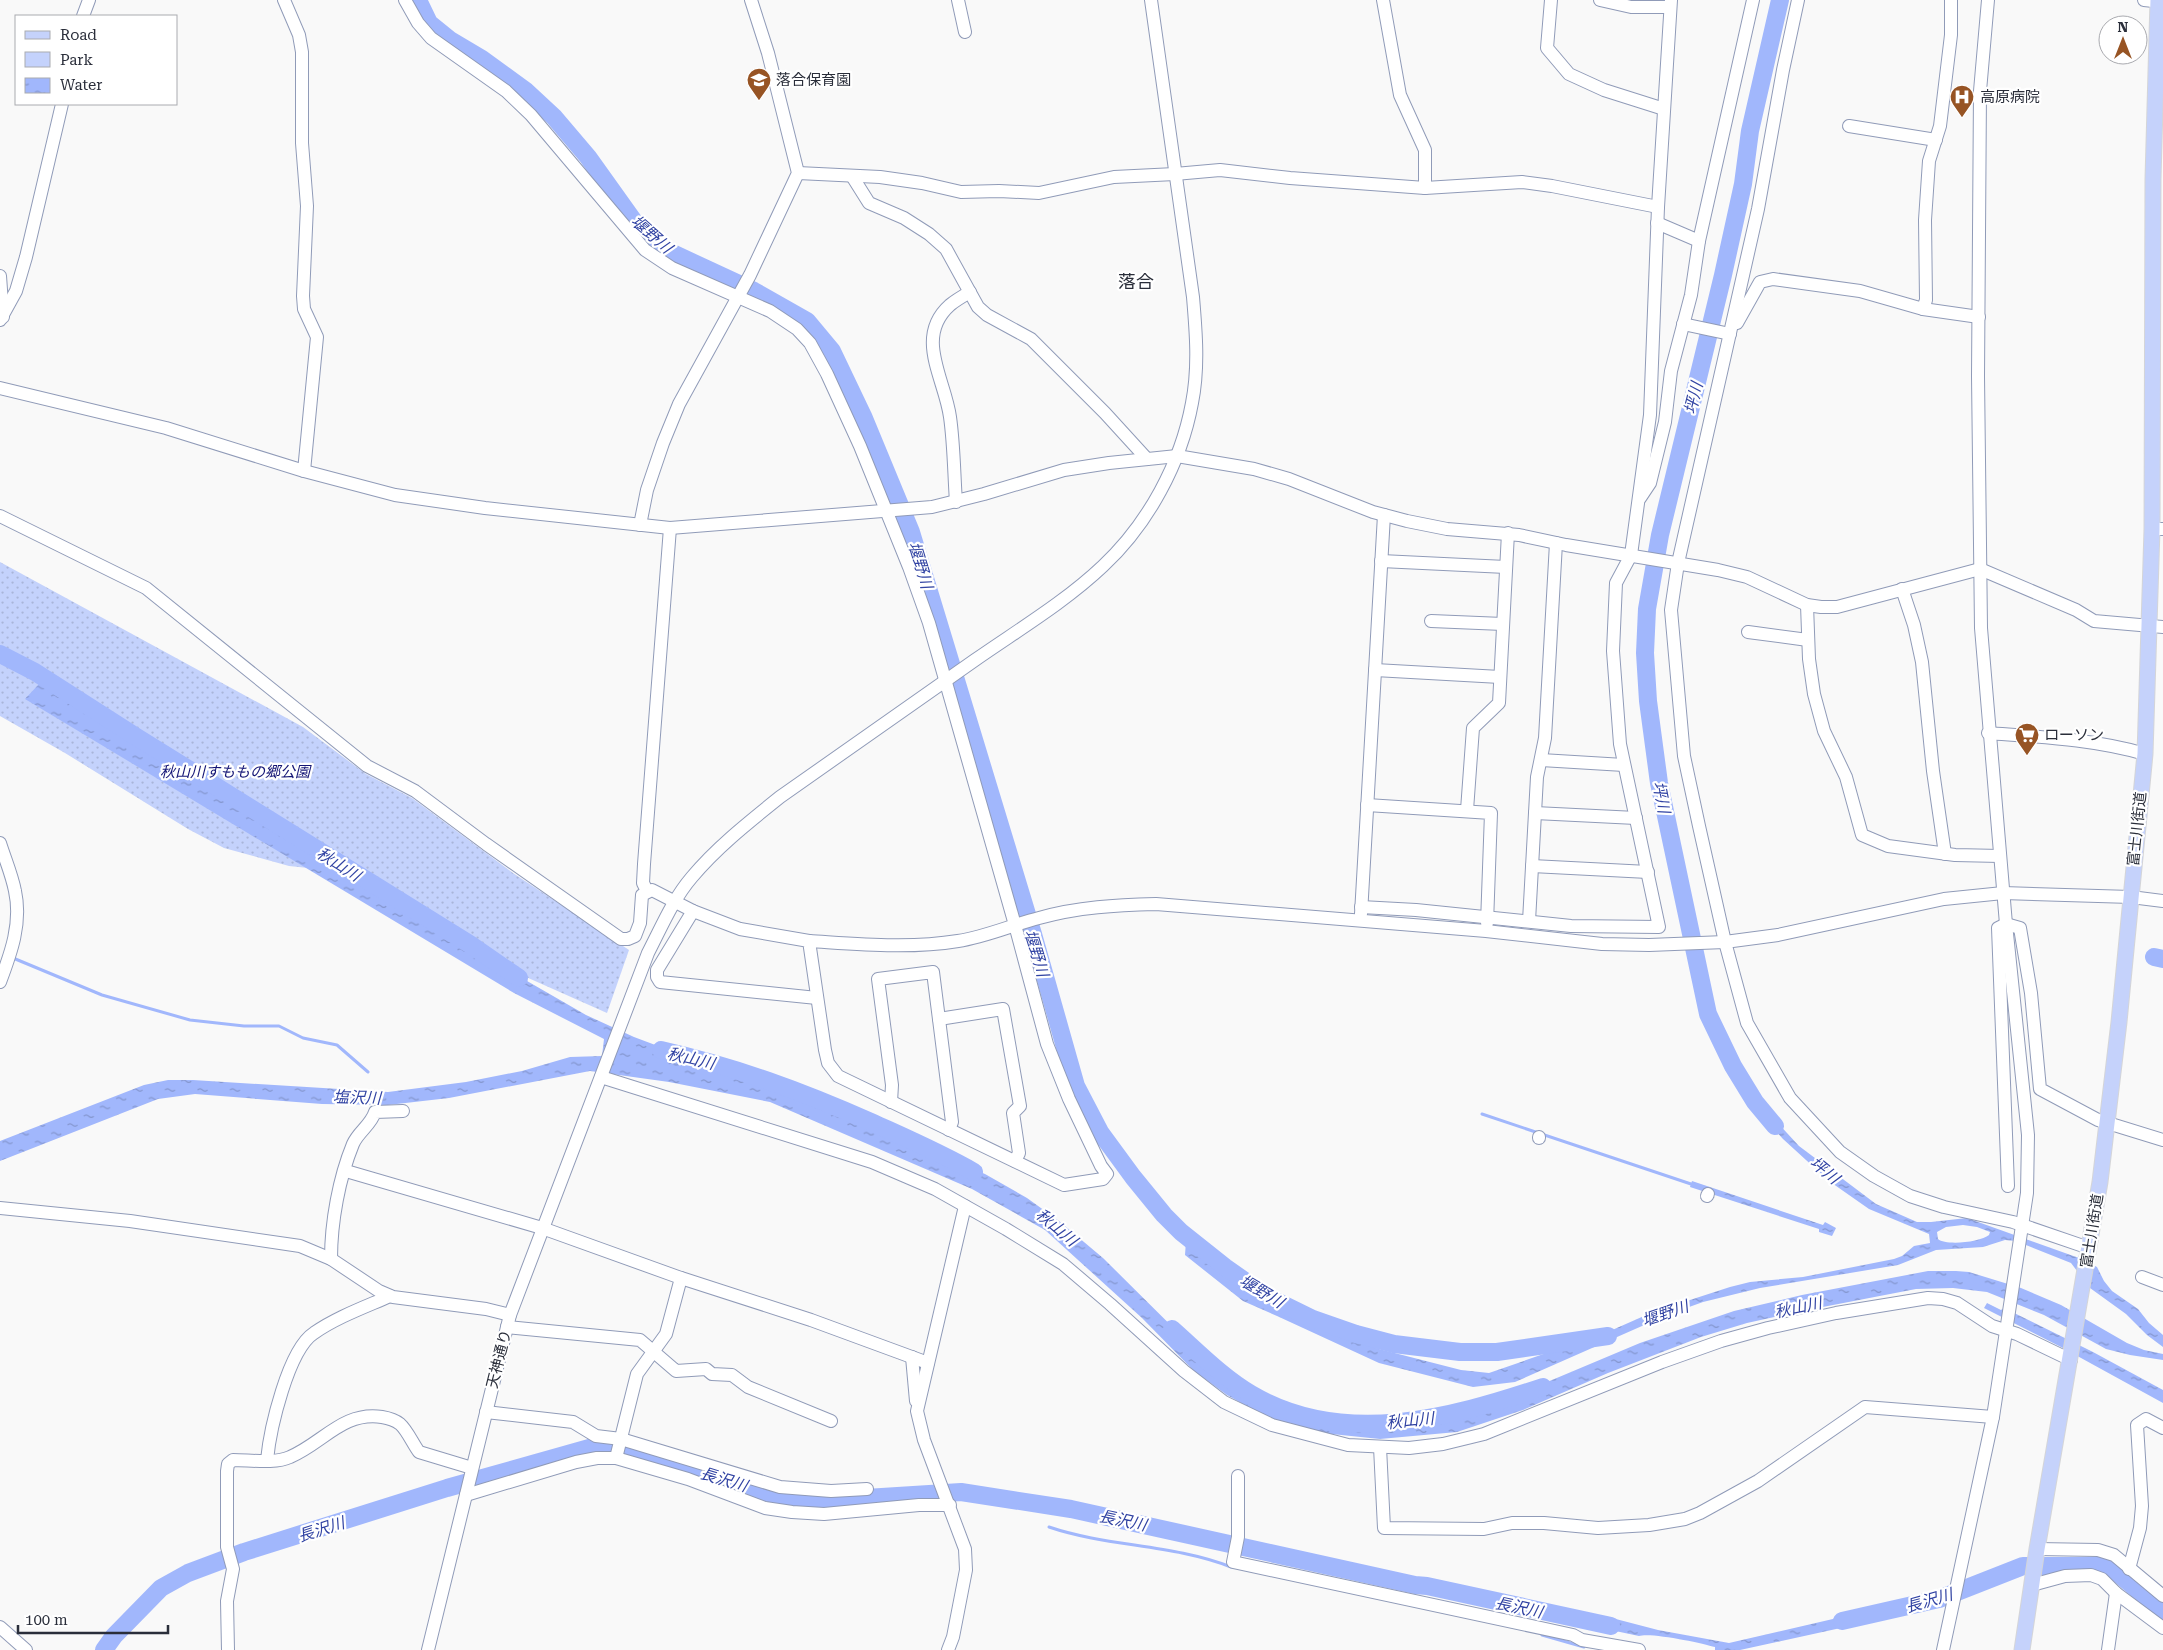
<svg xmlns="http://www.w3.org/2000/svg" width="2163" height="1650" viewBox="0 0 2163 1650" font-family="'Roboto Serif','Noto Sans JP',serif">
  <style>
    .green { fill: url(#green-dots) }
    .water { fill: url(#water-ripples); fill-rule: evenodd }
    .lines { fill: none; stroke-linecap: round; stroke-linejoin: round }
    .stream { stroke: #a1b7fc; stroke-width: 3 }
    .river { stroke: #a1b7fc; stroke-width: 18 }
    .minor-casing { stroke: #909bb8; stroke-width: 14 }
    .major-casing { stroke: #d4d5d8; stroke-width: 17 }
    .minor { stroke: #fff; stroke-width: 12 }
    .major { stroke: #c5d2fb; stroke-width: 15 }
    .labels { text-anchor: middle; stroke-width: 4.5; stroke-linejoin: round; paint-order: stroke }
    .poi-label { font-size: 15px; fill: #2a2e3a; stroke: #fff; text-anchor: start }
    .park-label { font-size: 15px; font-style: italic; fill: #131475; stroke: #fff }
    .street-label { font-size: 15px; fill: #2a2e3a; stroke: #fff }
    .water-label { font-size: 16px; font-style: italic; fill: #3143a3; stroke: #fff }
    .quarter-label { font-size: 18px; fill: #2a2e3a; stroke: #fff }
  </style>
  <defs>
    <pattern id="green-dots" width="8" height="8" patternUnits="userSpaceOnUse" patternTransform="scale(1.25)"><rect width="8" height="8" fill="#c4d2fc"/><path d="M2 2h.1M6 6h.1" fill="none" stroke="#a9b5d9" stroke-width="1.8" stroke-linecap="round"/></pattern>
    <pattern id="water-ripples" width="26" height="14" patternUnits="userSpaceOnUse" patternTransform="scale(1.25)"><rect width="26" height="14" fill="#a1b7fc"/><path d="M2 4q2-2 4 0t4 0M15 11q2-2 4 0t4 0" fill="none" stroke="#8395cd"/></pattern>
  </defs>
  <rect width="100%" height="100%" fill="#f9f9f9"/>
  <polygon class="green" points="0,562 303,727 366,774 412,798 513,873 629,950 607,1013 526,977 468,937 366,874 289,866 224,848 188,829 65,753 0,716"/>
  <g class="water">
    <polygon points="39,684 435,928 586,1015 634,1037 778,1091 985,1174 1027,1198 1059,1221 1103,1258 1229,1383 1279,1412 1324,1423 1380,1429 1464,1417 1640,1343 1734,1311 1802,1295 1928,1271 1956,1271 1969,1272 2021,1288 2061,1305 2127,1343 2144,1350 2163,1354 2163,1360 2130,1355 2106,1349 2044,1315 1987,1292 1953,1288 1916,1289 1802,1311 1747,1323 1701,1337 1608,1373 1523,1410 1457,1432 1380,1439 1322,1433 1277,1423 1227,1395 1194,1371 1142,1318 1045,1230 972,1189 770,1102 669,1082 590,1071 449,1098 388,1105 322,1104 195,1094 158,1099 0,1161 0,1141 144,1085 168,1080 193,1080 388,1092 466,1082 522,1071 570,1057 602,1056 604,1039 514,993 25,699"/>
    <path d="M1762 1106 1799 1146 1876 1204 1917 1222H1931L1967 1218 2079 1258 2097 1267 2104 1281 2112 1291 2138 1309 2149 1323 2163 1335V1347L2147 1335 2126 1314 2090 1288 2071 1263 2016 1241 2005 1240 1983 1247 1936 1250 1898 1265 1760 1288 1703 1302 1667 1315 1515 1382 1473 1387 1379 1363 1277 1316 1243 1301 1185 1255 1186 1241 1238 1281 1276 1305 1338 1333 1379 1349 1461 1370 1489 1373 1610 1331 1653 1312 1730 1287 1750 1282 1803 1277 1894 1259 1902 1256 1914 1246 1930 1243 1929 1234 1869 1209 1829 1181 1783 1139 1755 1108ZM1963 1225 1977 1227 1990 1232 1989 1235C1981 1242 1946 1246 1938 1239L1937 1232 1946 1227Z"/>
    <polygon points="1692,1181 1823,1225 1825,1222 1836,1228 1832,1236 1819,1232 1819,1229 1690,1187"/>
    <polygon points="1987,1303 2001,1310 2004,1308 2093,1352 2163,1390 2163,1403 2061,1347 1984,1308"/>
    <path d="M1863 1612 1868 1622 1740 1650H1715V1647C1702 1643 1650 1632 1639 1636L1587 1625 1588 1619 1608 1621 1612 1618 1658 1630 1729 1643Z"/>
  </g>
  <g class="lines">
    <g class="stream">
      <polyline points="13,958 102,995 190,1020 244,1026 279,1026 303,1038 337,1045 368,1072"/>
      <polyline points="1482,1114 1694,1185"/>
      <path d="M1049 1527C1108 1547 1172 1544 1231 1567"/>
      <polyline points="1542,1635 1584,1647"/>
    </g>
    <g class="river">
      <polyline points="418,0 429,23 450,40 482,59 526,91 554,117 588,157 638,227 670,252 754,291 807,321 832,351 863,416 911,532 1033,934 1076,1086 1100,1132 1133,1177 1164,1215 1181,1232 1225,1267 1266,1296 1313,1319 1356,1334 1394,1344 1460,1352 1497,1352 1608,1336"/>
      <polyline points="0,654 35,672 135,736 471,945 519,978"/>
      <polyline points="2154,957 2163,959"/>
      <path d="M661 1050C736 1067 801 1091 871 1122 906 1138 941 1153 974 1172"/>
      <polyline points="1775,1126 1755,1102 1733,1066 1708,1014 1659,783 1648,701 1645,653 1647,609 1660,535 1723,275 1743,184 1750,131 1780,0"/>
      <path d="M1172 1329C1197 1351 1222 1377 1251 1394 1343 1448 1450 1418 1543 1387"/>
      <polyline points="1842,1621 1939,1599 2023,1566 2100,1566 2119,1574 2163,1611"/>
      <polyline points="104,1650 114,1636 161,1588 188,1573 244,1552 447,1488 600,1445 631,1451 789,1499 834,1500 961,1492 1071,1509 1415,1585 1427,1586 1611,1626"/>
    </g>
    <defs>
      <g id="minor">
        <polyline points="284,0 299,35 302,52 302,143 307,206 303,296 304,309 317,337 304,471"/>
        <polyline points="958,0 965,32"/>
        <polyline points="1383,0 1400,95 1425,150 1425,188"/>
        <polyline points="1551,0 1547,48 1569,74 1604,90 1664,109"/>
        <polyline points="1600,0 1631,7 1670,7"/>
        <polyline points="1798,0 1783,70 1758,209 1678,563 1671,610 1684,756 1699,826 1725,942 1747,1023 1790,1098 1840,1152 1874,1176 1910,1196 1944,1207 2013,1222 2089,1248"/>
        <polyline points="2144,0 2163,2"/>
        <polyline points="83,16 89,0"/>
        <polyline points="1849,126 1936,140"/>
        <polyline points="798,173 880,177 922,183 961,192 999,191 1039,193 1114,177 1175,174 1220,170 1290,178 1425,188 1522,182 1552,186 1658,207"/>
        <polyline points="852,176 869,203 904,218 929,234 946,249 978,307 987,315 1031,339 1105,413 1147,459"/>
        <polyline points="1657,223 1699,241"/>
        <polyline points="0,276 3,317"/>
        <polyline points="1923,309 1926,300 1925,220 1929,161 1940,126 1951,35 1951,0"/>
        <polyline points="0,320 16,291 26,257 62,104"/>
        <polyline points="1737,323 1760,282 1773,279 1860,291 1923,309 1979,317"/>
        <polyline points="1683,324 1730,334"/>
        <polyline points="0,388 166,428 304,471 395,495 485,508 670,528 932,507 984,494 1064,470 1109,463 1177,456 1254,469 1289,479 1373,512 1407,521 1447,529 1519,535 1566,545 1718,570 1747,577 1807,605 1821,607 1837,607 1980,569 2076,610 2094,621 2163,627"/>
        <polyline points="1640,498 1650,483 1665,422 1671,371 1691,295 1699,241 1753,0"/>
        <path d="M956 502C954 474 954 445 950 417 945 379 914 337 950 305 956 300 963 296 970 292"/>
        <polyline points="0,516 146,588 367,766 415,791 486,844 621,939 628,939 635,936 640,923 642,895 652,890 693,911 740,929 809,941 825,1050 828,1063 838,1076 1064,1185 1103,1179 1107,1174 1101,1166 1069,1099 1047,1044 1015,925 929,623 909,567 860,446 827,374 810,343 797,329 770,311 672,268 645,250 531,115 506,91 431,38 418,23 405,0"/>
        <polyline points="640,525 647,490 663,443 679,404 750,275 798,173 768,53 751,0"/>
        <polyline points="2152,529 2163,529"/>
        <polyline points="1381,561 1506,567"/>
        <polyline points="1902,589 1914,625 1922,662 1933,771 1945,854"/>
        <polyline points="1807,605 1809,659 1814,694 1824,731 1846,777 1862,835 1888,846 1955,855 2000,856"/>
        <polyline points="1431,621 1503,624"/>
        <polyline points="1748,632 1808,640"/>
        <polyline points="1375,670 1500,677"/>
        <path d="M1988 733C2041 737 2093 739 2145 754"/>
        <polyline points="1541,760 1624,765"/>
        <polyline points="1367,805 1491,813 1487,923"/>
        <polyline points="1467,810 1473,728 1499,703 1508,533"/>
        <polyline points="1535,813 1636,818"/>
        <path d="M0 843C5 859 12 875 15 891 22 923 11 953 0 982"/>
        <polyline points="1532,866 1648,872"/>
        <polyline points="647,891 643,883 644,864 670,528"/>
        <polyline points="1361,907 1416,910 1571,926 1659,927 1620,744 1613,651 1616,583 1631,555 1650,415 1658,207 1671,0"/>
        <polyline points="693,911 657,970 657,977 660,982 817,998"/>
        <polyline points="1361,914 1384,515"/>
        <polyline points="1529,921 1537,777 1545,738 1556,543"/>
        <path d="M809 941C858 944 909 949 958 941 985 937 1012 925 1039 918 1078 907 1117 905 1156 904L1486 931 1602 944 1649 945 1725 942 1778 935 1944 899 2003 893 2131 897 2163 901"/>
        <polyline points="939,1019 1003,1009 1020,1106 1013,1113 1019,1153 1015,1161"/>
        <polyline points="601,1077 872,1162 935,1189 1006,1229 1063,1264 1110,1304 1184,1371 1224,1402 1272,1425 1348,1445 1409,1448 1443,1444 1484,1434 1662,1362 1721,1341 1768,1328 1836,1313 1928,1298 1943,1299 1957,1303 1992,1326 2017,1334 2071,1360"/>
        <polyline points="891,1102 892,1085 878,979 933,972 952,1122 949,1130"/>
        <polyline points="1539,1137 1539,1138"/>
        <polyline points="346,1171 542,1228 681,1278 811,1320 928,1363"/>
        <polyline points="2008,1186 1998,928 2006,924 2020,928 2031,993 2040,1089 2098,1120 2163,1140"/>
        <polyline points="1707,1196 1708,1194"/>
        <polyline points="0,1208 130,1221 300,1246 331,1259 379,1291 393,1297 486,1309 510,1315"/>
        <path d="M331 1259C331 1222 339 1178 353 1144 358 1132 371 1125 375 1112L403 1111"/>
        <polyline points="2142,1277 2163,1285"/>
        <polyline points="507,1327 640,1340 676,1371 706,1369 712,1374 732,1375 748,1387 831,1421"/>
        <polyline points="912,1357 916,1401"/>
        <polyline points="486,1412 573,1422 596,1436 621,1439 780,1487 831,1491 867,1489"/>
        <polyline points="1380,1447 1384,1528 1484,1529 1512,1523 1544,1523 1598,1528 1649,1525 1685,1519 1700,1513 1758,1481 1865,1407 1993,1417"/>
        <polyline points="616,1458 637,1374 666,1334 681,1278"/>
        <path d="M267 1460C270 1429 288 1350 314 1333 337 1317 365 1307 390 1296"/>
        <polyline points="1238,1476 1238,1537 1233,1562 1573,1635 1582,1640 1639,1650"/>
        <polyline points="466,1495 576,1462 597,1458 616,1458 688,1479 765,1508 792,1512 824,1514 919,1505 950,1505"/>
        <polyline points="2037,1549 2098,1550 2114,1555 2163,1596"/>
        <polyline points="2129,1569 2140,1528 2142,1506 2137,1425 2146,1419 2163,1428"/>
        <polyline points="2032,1585 2065,1576 2091,1575 2102,1579 2116,1593 2163,1628"/>
        <polyline points="0,1627 26,1650"/>
        <path d="M228 1650 227 1601 233 1569 227 1547V1471L228 1464 233 1460C250 1460 275 1464 290 1457 323 1443 343 1411 382 1417 388 1418 395 1420 400 1424 407 1430 413 1444 419 1452L472 1468"/>
        <path d="M428 1650 510 1315 648 953C661 928 673 899 692 877 717 847 749 822 780 797 845 751 910 705 975 660 1018 630 1065 602 1103 566 1148 524 1181 463 1192 403 1199 368 1196 332 1193 297L1151 0"/>
        <polyline points="948,1650 953,1637 966,1570 965,1549 924,1440 917,1411 965,1206"/>
        <polyline points="1943,1650 1993,1417 2027,1193 2028,1135 2006,924 1981,628 1978,376 1980,91 1988,0"/>
        <polyline points="2108,1650 2116,1593"/>
      </g>
      <polyline id="major" points="2022,1650 2037,1549 2100,1182 2119,1022 2145,754 2152,529 2153,179 2158,0"/>
    </defs>
    <use href="#minor" class="minor-casing"/>
    <use href="#major" class="major-casing"/>
    <use href="#minor" class="minor"/>
    <use href="#major" class="major"/>
  </g>
  <defs>
    <symbol id="school-pin" viewBox="-11 -11 22 30"><path d="M0 17L-7.5 6A9.5 9.5 0 1 1 7.5 6Z" fill="#975424" stroke="#fff"/><path d="M0-5L7-2L0 1L-7-2ZM-4 1L0 2.5L4 1V4Q0 6-4 4Z" fill="#fff"/></symbol>
    <symbol id="hospital-pin" viewBox="-11 -11 22 30"><path d="M0 17L-7.5 6A9.5 9.5 0 1 1 7.5 6Z" fill="#975424" stroke="#fff"/><path d="M-5-5h3v3.5h4V-5h3V5h-3V1.5h-4V5h-3Z" fill="#fff"/></symbol>
    <symbol id="supermarket-pin" viewBox="-11 -11 22 30"><path d="M0 17L-7.5 6A9.5 9.5 0 1 1 7.5 6Z" fill="#975424" stroke="#fff"/><path d="M-6-5.5h2.5l.6 2H6L4.5 2H-2.5L-4.4-4H-6ZM-1.5 3.2a1.3 1.3 0 1 0 .1 0ZM3 3.2a1.3 1.3 0 1 0 .1 0Z" fill="#fff"/></symbol>
  </defs>
  <g fill-rule="evenodd">
    <use href="#school-pin" x="745" y="66" width="28" height="38"/>
    <use href="#hospital-pin" x="1948" y="83" width="28" height="38"/>
    <use href="#supermarket-pin" x="2013" y="721" width="28" height="38"/>
  </g>
  <g class="labels">
    <g class="poi-label">
      <text x="776" y="85">落合保育園</text>
      <text x="1980" y="102">高原病院</text>
      <text x="2044" y="740">ローソン</text>
    </g>
    <g class="park-label">
      <text x="235" y="777">秋山川すももの郷公園</text>
    </g>
    <g class="street-label">
      <text transform="translate(2137 829) rotate(-84)" y="5">富士川街道</text>
      <text transform="translate(2092 1231) rotate(-81)" y="5">富士川街道</text>
      <text transform="translate(499 1359) rotate(-76)" y="5">天神通り</text>
    </g>
    <g class="water-label">
      <text transform="translate(652 234) rotate(41)" y="6">堰野川</text>
      <text transform="translate(1693 398) rotate(-76)" y="6">坪川</text>
      <text transform="translate(921 565) rotate(73)" y="6">堰野川</text>
      <text transform="translate(1662 797) rotate(79)" y="6">坪川</text>
      <text transform="translate(339 864) rotate(32)" y="6">秋山川</text>
      <text transform="translate(1037 953) rotate(73)" y="6">堰野川</text>
      <text transform="translate(691 1058) rotate(13)" y="6">秋山川</text>
      <text transform="translate(357 1097) rotate(2)" y="6">塩沢川</text>
      <text transform="translate(1825 1170) rotate(39)" y="6">坪川</text>
      <text transform="translate(1057 1227) rotate(40)" y="6">秋山川</text>
      <text transform="translate(1262 1291) rotate(31)" y="6">堰野川</text>
      <text transform="translate(1798 1307) rotate(-12)" y="6">秋山川</text>
      <text transform="translate(1665 1313) rotate(-19)" y="6">堰野川</text>
      <text transform="translate(1410 1420) rotate(-6)" y="6">秋山川</text>
      <text transform="translate(724 1479) rotate(17)" y="6">長沢川</text>
      <text transform="translate(1123 1520) rotate(12)" y="6">長沢川</text>
      <text transform="translate(321 1529) rotate(-18)" y="6">長沢川</text>
      <text transform="translate(1929 1600) rotate(-16)" y="6">長沢川</text>
      <text transform="translate(1519 1607) rotate(12)" y="6">長沢川</text>
    </g>
    <g class="quarter-label">
      <text x="1136" y="288">落合</text>
    </g>
  </g>
  <rect x="15" y="15" width="162" height="90" fill="#ffffff" stroke="#aaabb0"/>
  <rect x="25" y="31" width="25" height="8" fill="#c5d2fb" stroke="#aaabb0"/>
  <text x="60" y="40" font-size="15" fill="#2a2e3a">Road</text>
  <rect x="25" y="52" width="25" height="15" fill="#c4d2fc" stroke="#aaabb0"/>
  <text x="60" y="65" font-size="15" fill="#2a2e3a">Park</text>
  <rect x="25" y="78" width="25" height="15" fill="url(#water-ripples)" stroke="#aaabb0"/>
  <text x="60" y="90" font-size="15" fill="#2a2e3a">Water</text>
  <g transform="translate(2123 40)"><circle r="24" fill="#ffffff" stroke="#aaabb0"/>
  <path d="M0-4L9 19L0 12L-9 19Z" fill="#975424"/>
  <text y="-8" font-size="14" font-weight="bold" text-anchor="middle" fill="#2a2e3a">N</text>
  </g>
  <path d="M18 1625v8h150v-8" fill="none" stroke="#2a2e3a" stroke-width="2.5"/>
  <text x="25" y="1625" font-size="15" fill="#2a2e3a" stroke="#ffffff" stroke-width="4" paint-order="stroke">100 m</text>
</svg>
